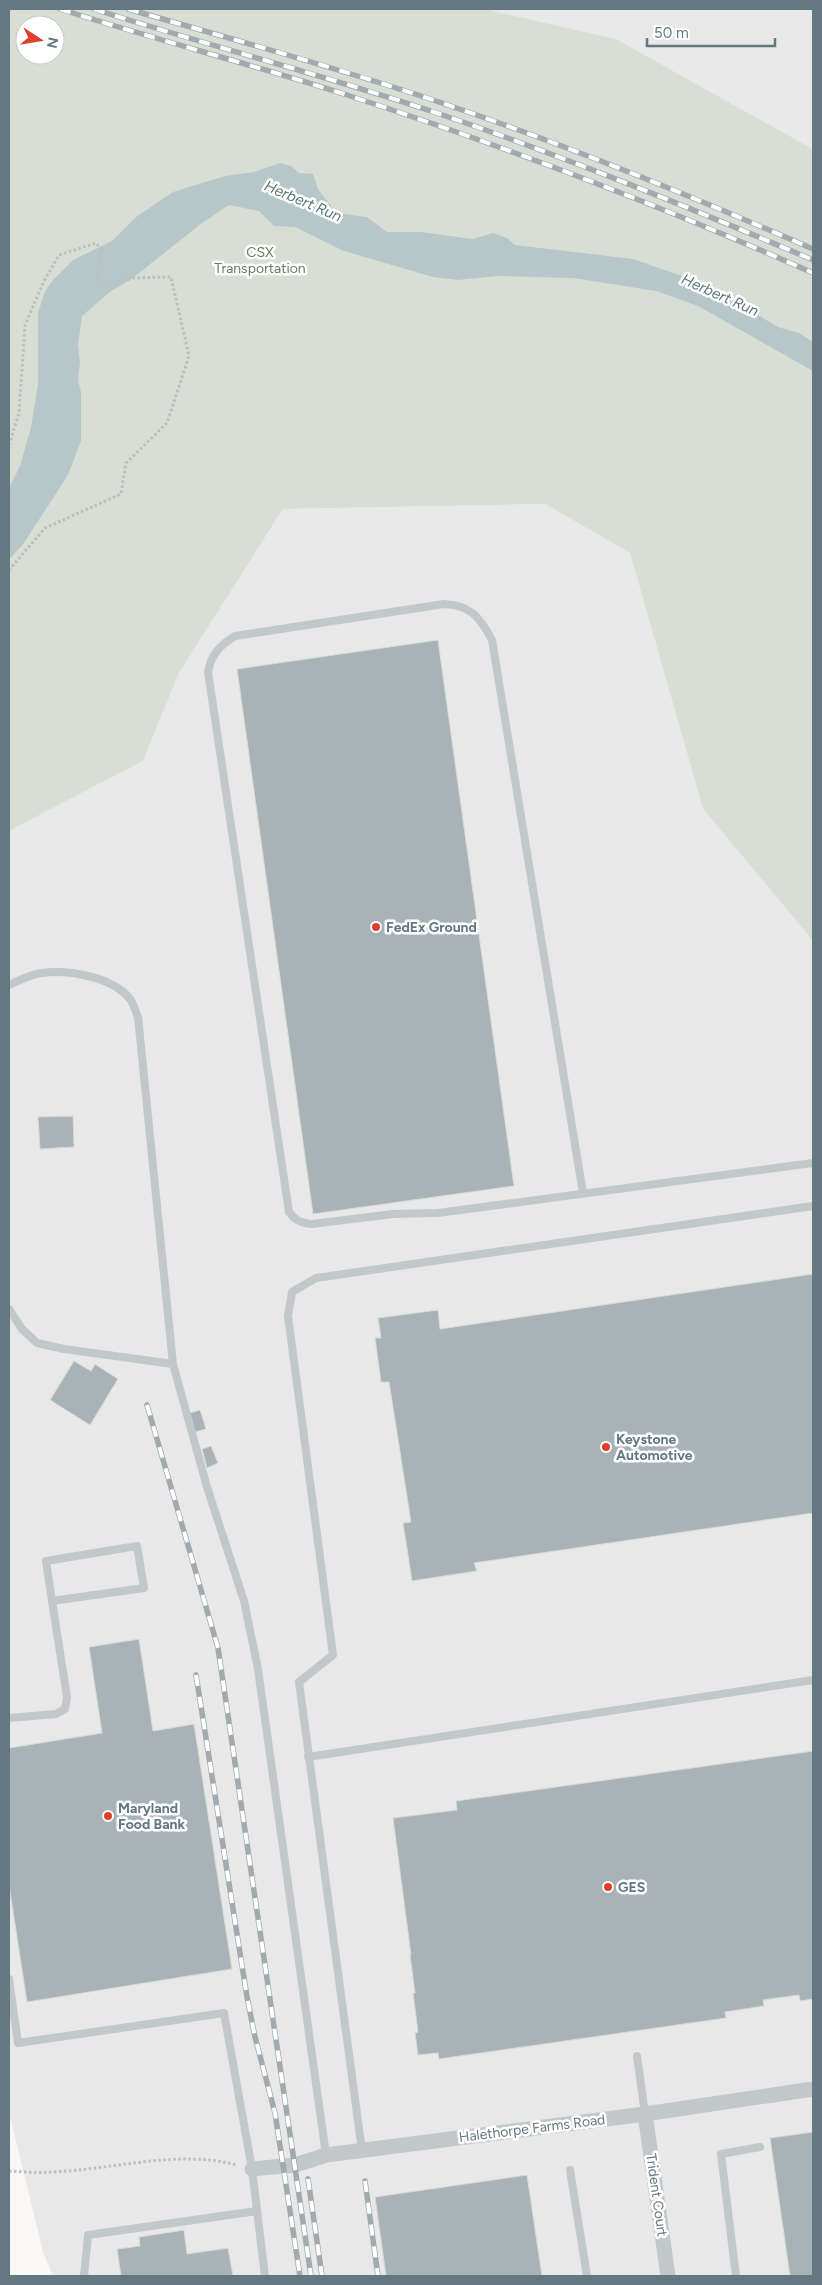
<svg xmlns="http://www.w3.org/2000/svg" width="822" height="2285" viewBox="0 0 822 2285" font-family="Figtree,sans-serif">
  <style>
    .built { fill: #e7e8e7 }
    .green { fill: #d9ded5; fill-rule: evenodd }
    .water { fill: #b7c7c9 }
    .building { fill: #a8b3b7; stroke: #dadad8 }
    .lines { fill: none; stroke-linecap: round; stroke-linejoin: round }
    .path { stroke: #bcbfc1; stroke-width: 3; stroke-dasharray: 2.5 2.5; stroke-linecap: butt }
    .lane { stroke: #c2c7ca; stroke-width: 8 }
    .street { stroke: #c2c7ca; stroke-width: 15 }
    .rail-casing { stroke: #a1aaae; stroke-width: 5.5 }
    .rail { stroke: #fff; stroke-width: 4; stroke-dasharray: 11; stroke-linecap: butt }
    .poi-dot { fill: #e23e2d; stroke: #fff; stroke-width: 2 }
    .labels { text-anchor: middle; stroke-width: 5; stroke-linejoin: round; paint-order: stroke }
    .park-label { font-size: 14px; fill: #6a7963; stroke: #fff }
    .poi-label { font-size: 14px; font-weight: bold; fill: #647881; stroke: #fff; text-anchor: start }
    .street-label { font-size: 14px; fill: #647881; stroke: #fff }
    .water-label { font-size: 15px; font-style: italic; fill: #5e777b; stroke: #fff }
  </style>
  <rect width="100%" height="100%" fill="#f9f8f6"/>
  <g class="built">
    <polygon points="485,9 813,9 813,149 616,39"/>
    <polygon points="545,504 630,553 703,809 813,941 813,2276 53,2276 43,2252 9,2112 9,831 143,761 179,673 283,509"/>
  </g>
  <path class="green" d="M9 9H485L616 39 813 149V941L703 809 630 553 545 504 283 509 179 673 143 761 9 831ZM25 25H55V55H25Z"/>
  <polygon class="water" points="280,163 291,166 299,173 313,174 318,189 336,213 367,217 387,232 421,232 472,239 493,233 507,238 515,245 633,259 708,285 778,327 799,333 813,342 813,371 698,306 656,291 573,278 497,276 458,280 433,277 344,251 295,227 274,226 259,211 229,205 202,223 129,281 111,291 82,316 78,345 80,362 78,381 81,392 81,441 68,475 24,543 9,560 9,488 20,466 31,427 38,384 38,313 45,291 53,280 73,260 112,241 136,217 173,192 225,176 254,172"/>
  <g class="building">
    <polygon points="438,640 514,1186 313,1214 237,669"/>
    <polygon points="73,1116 74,1147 40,1149 38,1117"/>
    <polygon points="813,1274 813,1513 474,1563 477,1571 412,1581 403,1523 411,1522 389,1382 381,1382 375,1338 381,1338 378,1318 438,1310 440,1329"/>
    <polygon points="74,1361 91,1371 95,1364 118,1379 90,1425 50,1400"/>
    <polygon points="200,1410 206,1429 195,1432 190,1413"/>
    <polygon points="211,1446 218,1463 207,1468 202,1449"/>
    <polygon points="139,1639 153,1731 194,1724 232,1969 27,2002 9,1885 9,1748 102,1733 89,1647"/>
    <polygon points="813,1751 813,1999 800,2001 799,1995 763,2000 764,2006 725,2012 726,2018 439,2059 438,2053 418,2055 415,2033 418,2032 413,1993 415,1993 410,1955 411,1955 393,1818 457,1810 456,1801"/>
    <polygon points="813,2132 813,2276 790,2276 770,2138"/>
    <polygon points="527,2175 542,2276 386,2276 375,2197"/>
    <polygon points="184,2230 187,2254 228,2248 233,2276 121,2276 117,2249 140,2246 139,2237"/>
  </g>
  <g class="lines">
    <g class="path">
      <polyline points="9,445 19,413 25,325 44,281 59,255 96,243 101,249 97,279 115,285 128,278 171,277 189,356 167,423 126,463 121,494 45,528 9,570"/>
      <path d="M9 2171C23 2172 37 2173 51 2172 111 2170 178 2149 237 2165"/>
    </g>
    <g class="lane">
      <path d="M9 985C19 980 30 975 41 973 68 969 113 977 130 999 134 1004 135 1011 138 1017L173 1364 207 1487 244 1601 258 1669 326 2155"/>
      <path d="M583 1193 492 640C480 617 470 605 444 604L235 636C220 645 211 655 208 672L289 1212C296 1221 301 1223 312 1224L393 1214 438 1213 813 1163"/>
      <polyline points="9,1309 22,1329 37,1343 64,1349 173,1364"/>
      <polyline points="9,1718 56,1714 65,1709 67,1697 52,1601 144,1588 137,1546 46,1561 52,1601"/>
      <polyline points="308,1757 813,1680"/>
      <polyline points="9,1979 18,2043 224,2013 252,2169 265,2276"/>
      <polyline points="637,2056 645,2114"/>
      <polyline points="362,2151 299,1682 333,1655 288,1316 292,1292 316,1278 813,1206"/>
      <polyline points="570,2170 587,2276"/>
      <polyline points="84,2276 88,2235 257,2211"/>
      <polyline points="736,2276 721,2154 760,2147"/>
    </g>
    <g class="street">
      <polyline points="645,2114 668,2276"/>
      <polyline points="252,2169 295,2165 326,2155 645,2114 813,2089"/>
    </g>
    <defs>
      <g id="rail">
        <path d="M60 9C154 39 250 64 344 94 504 146 660 205 813 273"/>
        <path d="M94 9C206 45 320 74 431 111 561 155 688 207 813 260"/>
        <path d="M128 9C231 39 335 67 436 101 564 144 689 195 813 249"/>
        <polyline points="147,1405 218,1648 311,2276"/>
        <polyline points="196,1675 247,1997 255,2037 275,2113 300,2276"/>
        <polyline points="308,2179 322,2276"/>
        <polyline points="365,2181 378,2276"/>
      </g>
    </defs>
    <use href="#rail" class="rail-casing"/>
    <use href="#rail" class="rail"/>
  </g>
  <g class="poi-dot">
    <circle cx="376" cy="927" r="5"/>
    <circle cx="606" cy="1447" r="5"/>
    <circle cx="108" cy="1816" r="5"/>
    <circle cx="608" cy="1887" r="5"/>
  </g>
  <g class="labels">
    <g class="park-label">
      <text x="260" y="257">CSX<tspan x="260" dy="16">Transportation</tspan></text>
    </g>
    <g class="poi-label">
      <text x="386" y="932">FedEx Ground</text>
      <text x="616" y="1444">Keystone<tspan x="616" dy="16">Automotive</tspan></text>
      <text x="118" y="1813">Maryland<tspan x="118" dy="16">Food Bank</tspan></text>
      <text x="618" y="1892">GES</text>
    </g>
    <g class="street-label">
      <text transform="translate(532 2128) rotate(-7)" y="5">Halethorpe Farms Road</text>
      <text transform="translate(657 2195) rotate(82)" y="5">Trident Court</text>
    </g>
    <g class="water-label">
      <text transform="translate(303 201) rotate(23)" y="5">Herbert Run</text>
      <text transform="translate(720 295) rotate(24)" y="5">Herbert Run</text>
    </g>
  </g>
  <rect width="822" height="2285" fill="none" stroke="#647881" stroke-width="20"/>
  <g transform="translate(40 40) rotate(102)"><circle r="24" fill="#ffffff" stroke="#c1c9cd"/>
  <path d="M0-4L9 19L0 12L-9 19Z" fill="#e23e2d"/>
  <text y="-8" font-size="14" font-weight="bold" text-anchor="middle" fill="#647881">N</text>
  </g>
  <path d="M647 38v8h128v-8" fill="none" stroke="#647881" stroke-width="2.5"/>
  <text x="654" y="38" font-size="15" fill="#647881" stroke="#ffffff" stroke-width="4" paint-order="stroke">50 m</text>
</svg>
